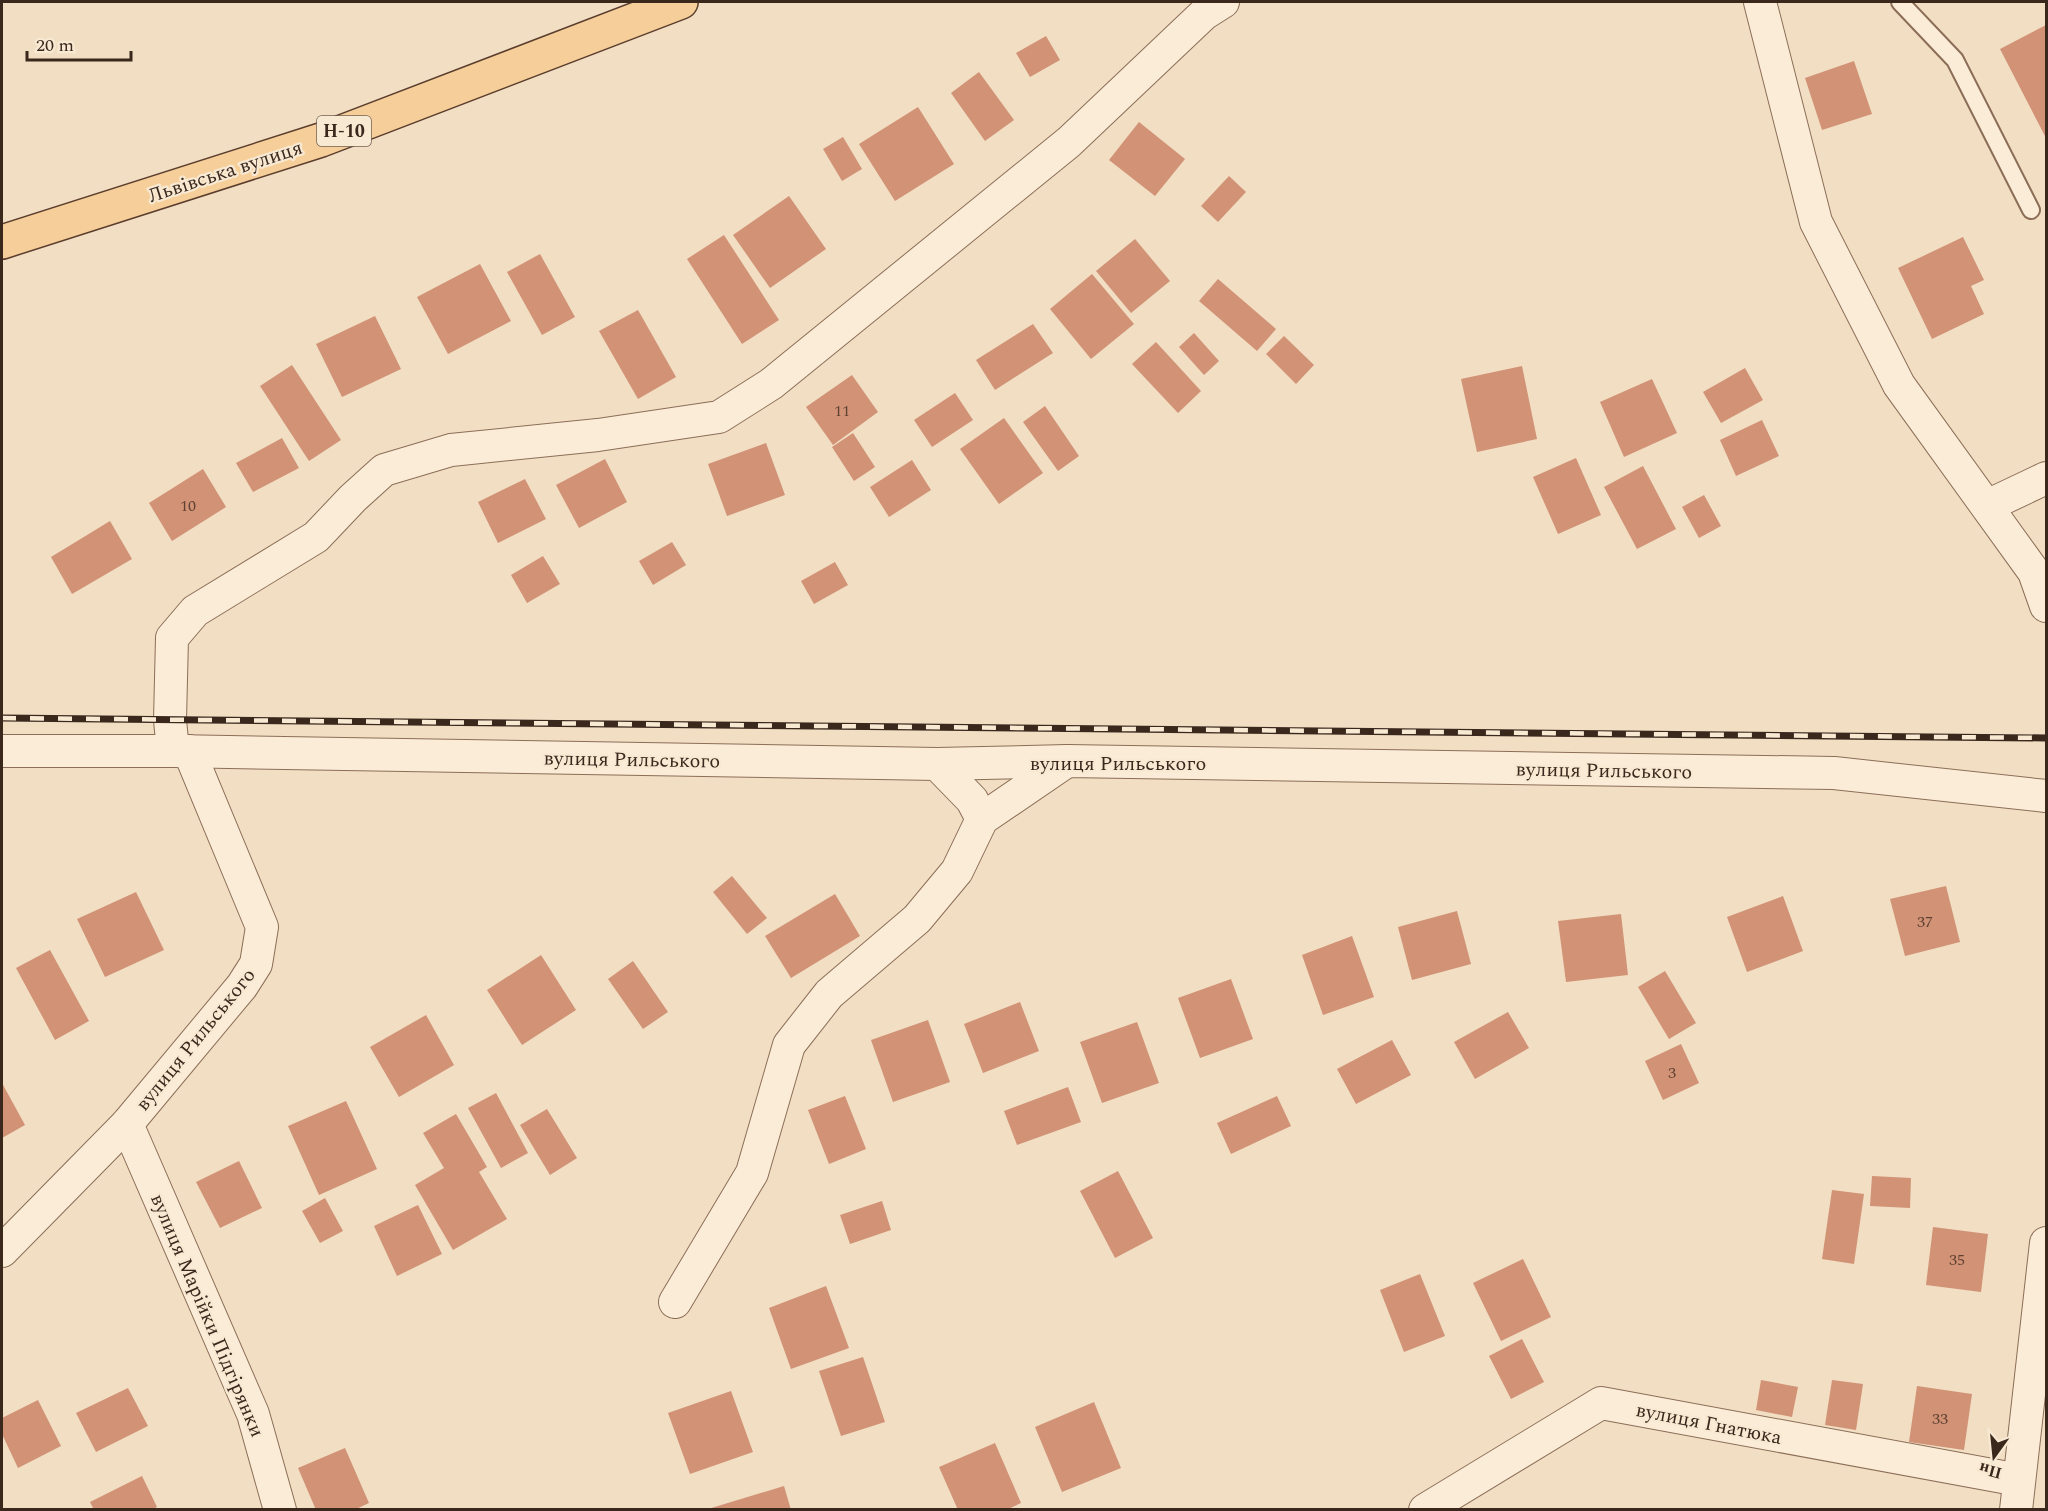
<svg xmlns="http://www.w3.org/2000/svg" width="2048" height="1511" viewBox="0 0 2048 1511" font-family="Spectral,serif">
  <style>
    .building { fill: #d19276 }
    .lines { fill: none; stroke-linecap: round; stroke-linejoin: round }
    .service-casing { stroke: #8c6e58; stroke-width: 20 }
    .minor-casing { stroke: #8c6e58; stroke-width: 34 }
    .primary-casing { stroke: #5a3d2d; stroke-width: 36 }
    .service { stroke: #fbecd7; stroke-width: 16 }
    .minor { stroke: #fbecd7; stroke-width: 32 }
    .primary { stroke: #f6ce99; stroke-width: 33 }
    .rail-casing { stroke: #3b281d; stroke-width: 7 }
    .rail { stroke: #f8e9d3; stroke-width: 4.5; stroke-dasharray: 14; stroke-linecap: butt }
    .labels { text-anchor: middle; stroke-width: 4.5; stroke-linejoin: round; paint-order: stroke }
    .number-label { font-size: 16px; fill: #604233 }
    .shield { fill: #f8e9d3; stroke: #746254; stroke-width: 1.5 }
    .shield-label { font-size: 18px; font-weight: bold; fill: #3b281d }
    .street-label { font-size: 20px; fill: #3b281d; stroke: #f8e9d3 }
  </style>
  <rect width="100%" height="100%" fill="#f1dec3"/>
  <g class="building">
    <polygon points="2046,25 2046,138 2000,49"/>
    <polygon points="1046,36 1060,60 1030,77 1016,53"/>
    <polygon points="1854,61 1872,114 1822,130 1805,78"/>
    <polygon points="979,72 1014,120 985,141 951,93"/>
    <polygon points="918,107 954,164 895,201 859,144"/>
    <polygon points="1139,122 1185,159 1155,196 1109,160"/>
    <polygon points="843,137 862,169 842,181 823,149"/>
    <polygon points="1229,176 1246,192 1218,222 1201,206"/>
    <polygon points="789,196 826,249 770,288 733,235"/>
    <polygon points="724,235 779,320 742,344 687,259"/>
    <polygon points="1963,237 1984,280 1971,286 1984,314 1932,339 1898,268"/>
    <polygon points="1135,239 1170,281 1131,313 1096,271"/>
    <polygon points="540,254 575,317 542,335 507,272"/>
    <polygon points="480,264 511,321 448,354 417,297"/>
    <polygon points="1092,274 1134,324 1091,359 1050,309"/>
    <polygon points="1218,279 1276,329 1257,351 1199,301"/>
    <polygon points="638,310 676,377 638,399 599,331"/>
    <polygon points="375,316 401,369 342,397 316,344"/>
    <polygon points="1033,324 1053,353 995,390 976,360"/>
    <polygon points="1194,333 1219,361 1204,375 1179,347"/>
    <polygon points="1284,336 1314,365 1296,384 1266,354"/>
    <polygon points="1156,342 1201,391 1178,413 1132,364"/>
    <polygon points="292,365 341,440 309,461 260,386"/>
    <polygon points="1522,366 1537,439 1477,452 1461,379"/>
    <polygon points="1745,368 1763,400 1721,423 1703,392"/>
    <polygon points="852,375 878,412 833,445 806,407"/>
    <polygon points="1652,379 1677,433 1624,457 1600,402"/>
    <polygon points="955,393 973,420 932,447 914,420"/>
    <polygon points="1045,406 1079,456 1058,471 1023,422"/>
    <polygon points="1004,418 1043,473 999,504 960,449"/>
    <polygon points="1762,420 1779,456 1736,476 1720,440"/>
    <polygon points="853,433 875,467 854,481 832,447"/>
    <polygon points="282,438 299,468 253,492 236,463"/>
    <polygon points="766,443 785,495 727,516 708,464"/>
    <polygon points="1576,458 1601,515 1558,534 1533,477"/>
    <polygon points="605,459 627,502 579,528 556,485"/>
    <polygon points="912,460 931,490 889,517 870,487"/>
    <polygon points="1643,466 1676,529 1637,549 1604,487"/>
    <polygon points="203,469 226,507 172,541 149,503"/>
    <polygon points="525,479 546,519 498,543 478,502"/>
    <polygon points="1704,495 1721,526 1699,538 1682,507"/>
    <polygon points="110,521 132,559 72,594 51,557"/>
    <polygon points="672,542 686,565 653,585 639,561"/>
    <polygon points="543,556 560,584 527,603 511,575"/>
    <polygon points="835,562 848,585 814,604 801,581"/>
    <polygon points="732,876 767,918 747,934 713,892"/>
    <polygon points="1946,886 1960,942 1905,956 1890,899"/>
    <polygon points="136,892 164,950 105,977 77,919"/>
    <polygon points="835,894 860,936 791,978 765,936"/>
    <polygon points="1783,896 1803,951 1747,972 1727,917"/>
    <polygon points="1457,911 1471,964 1412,980 1398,927"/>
    <polygon points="1621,914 1628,975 1566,982 1558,921"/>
    <polygon points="1352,936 1374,997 1323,1015 1302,955"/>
    <polygon points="50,950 89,1021 55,1040 16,968"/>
    <polygon points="541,955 576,1010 522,1045 487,990"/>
    <polygon points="633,961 668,1012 643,1029 608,979"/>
    <polygon points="1665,971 1696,1023 1669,1039 1638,987"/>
    <polygon points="1231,979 1253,1039 1200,1058 1178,998"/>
    <polygon points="1020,1002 1039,1051 983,1073 964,1024"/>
    <polygon points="1508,1012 1529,1048 1475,1079 1454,1042"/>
    <polygon points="426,1015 454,1065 399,1097 370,1047"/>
    <polygon points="928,1020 950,1082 893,1102 871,1040"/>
    <polygon points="1137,1022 1159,1083 1102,1103 1080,1042"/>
    <polygon points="1392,1040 1411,1075 1356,1104 1337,1069"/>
    <polygon points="1681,1044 1699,1083 1663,1100 1645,1061"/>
    <polygon points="2,1083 25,1125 2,1138"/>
    <polygon points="1068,1087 1081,1122 1017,1145 1004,1111"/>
    <polygon points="496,1093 528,1153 501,1168 468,1108"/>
    <polygon points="845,1096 866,1149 829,1164 808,1110"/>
    <polygon points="1277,1096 1291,1126 1231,1154 1217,1123"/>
    <polygon points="346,1101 377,1169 319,1195 288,1126"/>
    <polygon points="547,1109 577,1158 550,1175 520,1125"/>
    <polygon points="456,1114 487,1167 479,1172 507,1219 453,1250 415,1185 444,1168 423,1133"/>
    <polygon points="239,1161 262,1208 220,1228 196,1182"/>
    <polygon points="1118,1171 1153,1238 1115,1258 1080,1191"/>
    <polygon points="1872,1176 1911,1178 1910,1208 1870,1206"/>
    <polygon points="1832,1190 1864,1194 1854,1264 1822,1259"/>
    <polygon points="325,1198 343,1231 320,1243 302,1211"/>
    <polygon points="882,1201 891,1230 850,1244 840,1215"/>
    <polygon points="418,1205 442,1254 397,1276 374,1226"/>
    <polygon points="1933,1227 1988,1234 1981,1292 1926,1285"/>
    <polygon points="1523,1259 1551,1317 1501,1341 1473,1283"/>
    <polygon points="1420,1274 1445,1336 1404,1352 1380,1290"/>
    <polygon points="826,1286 849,1348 791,1369 769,1308"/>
    <polygon points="1522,1339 1544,1382 1511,1399 1489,1356"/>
    <polygon points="863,1357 885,1422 841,1436 819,1371"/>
    <polygon points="1761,1380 1798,1387 1792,1417 1756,1410"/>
    <polygon points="1832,1380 1863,1384 1856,1430 1825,1425"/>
    <polygon points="1917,1386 1972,1394 1964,1450 1909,1442"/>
    <polygon points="128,1388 148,1426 96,1452 76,1413"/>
    <polygon points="731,1391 753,1452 690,1474 668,1413"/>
    <polygon points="38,1400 61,1446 18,1468 2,1434 2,1418"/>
    <polygon points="1094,1402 1121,1468 1062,1492 1035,1427"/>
    <polygon points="995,1443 1021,1503 1006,1510 958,1510 939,1467"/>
    <polygon points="345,1448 369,1503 354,1510 316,1510 298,1468"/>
    <polygon points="142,1476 157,1507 151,1510 94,1510 90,1502"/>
    <polygon points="784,1486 791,1510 708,1510 708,1509"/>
  </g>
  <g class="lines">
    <defs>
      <polyline id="service" points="1900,2 1955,60 2031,210"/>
      <g id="minor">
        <polyline points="1760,2 1816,222 1899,385 2034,572 2046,606"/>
        <polyline points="1987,506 2046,478"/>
        <polyline points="2,751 173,751 937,764 1067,761 1834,773 2046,796"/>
        <polyline points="173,751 170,720 172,638 195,611 316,537 353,498 384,470 451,450 598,435 719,417 771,384 1069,142 1204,14 1223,2"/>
        <polyline points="937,764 972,800 982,819"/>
        <polyline points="127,1124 253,1414 280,1510"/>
        <polyline points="2,1251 127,1124 242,986 256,964 262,927 189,751"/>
        <polyline points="675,1302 752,1173 789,1045 829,994 917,919 957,871 982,819 1067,761"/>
        <polyline points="1425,1510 1601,1403 2019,1480"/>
        <polyline points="2016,1510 2046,1243"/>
      </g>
      <polyline id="primary" points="2,242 321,140 681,2"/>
    </defs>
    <use href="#service" class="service-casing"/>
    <use href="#minor" class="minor-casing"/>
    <use href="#primary" class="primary-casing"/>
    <use href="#service" class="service"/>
    <use href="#minor" class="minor"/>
    <use href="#primary" class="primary"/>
    <defs>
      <polyline id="rail" points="2,718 2046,738"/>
    </defs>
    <use href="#rail" class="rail-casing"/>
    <use href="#rail" class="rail"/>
  </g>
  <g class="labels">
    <g class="number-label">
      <text x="842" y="416">11</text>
      <text x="188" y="511">10</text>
      <text x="1925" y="927">37</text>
      <text x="1672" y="1078">3</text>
      <text x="1957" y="1265">35</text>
      <text x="1940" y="1424">33</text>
    </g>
    <rect class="shield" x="317" y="116" width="54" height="30" rx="4.5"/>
    <g class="shield-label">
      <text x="344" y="137">Н-10</text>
    </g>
    <g class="street-label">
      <text transform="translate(225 171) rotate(-18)" y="7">Львівська вулиця</text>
      <text transform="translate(632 759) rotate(1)" y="7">вулиця Рильського</text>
      <text x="1118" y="770">вулиця Рильського</text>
      <text transform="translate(1604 770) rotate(1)" y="7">вулиця Рильського</text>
      <text transform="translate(195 1039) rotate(-51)" y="7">вулиця Рильського</text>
      <text transform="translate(208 1315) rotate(67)" y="7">вулиця Марійки Підгірянки</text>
      <text transform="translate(1709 1423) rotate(11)" y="7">вулиця Гнатюка</text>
    </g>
  </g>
  <rect width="2048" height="1511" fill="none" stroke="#3b281d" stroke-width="6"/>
  <g transform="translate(1994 1457) rotate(195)" stroke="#f8e9d3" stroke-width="4.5" paint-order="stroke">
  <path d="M0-4.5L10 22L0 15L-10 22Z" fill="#3b281d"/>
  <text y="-9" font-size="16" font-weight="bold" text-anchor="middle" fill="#3b281d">Пн</text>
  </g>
  <path d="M27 51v9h104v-9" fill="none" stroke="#3b281d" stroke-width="3"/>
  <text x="36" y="51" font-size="18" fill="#3b281d" stroke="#f8e9d3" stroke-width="4.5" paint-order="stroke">20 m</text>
</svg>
